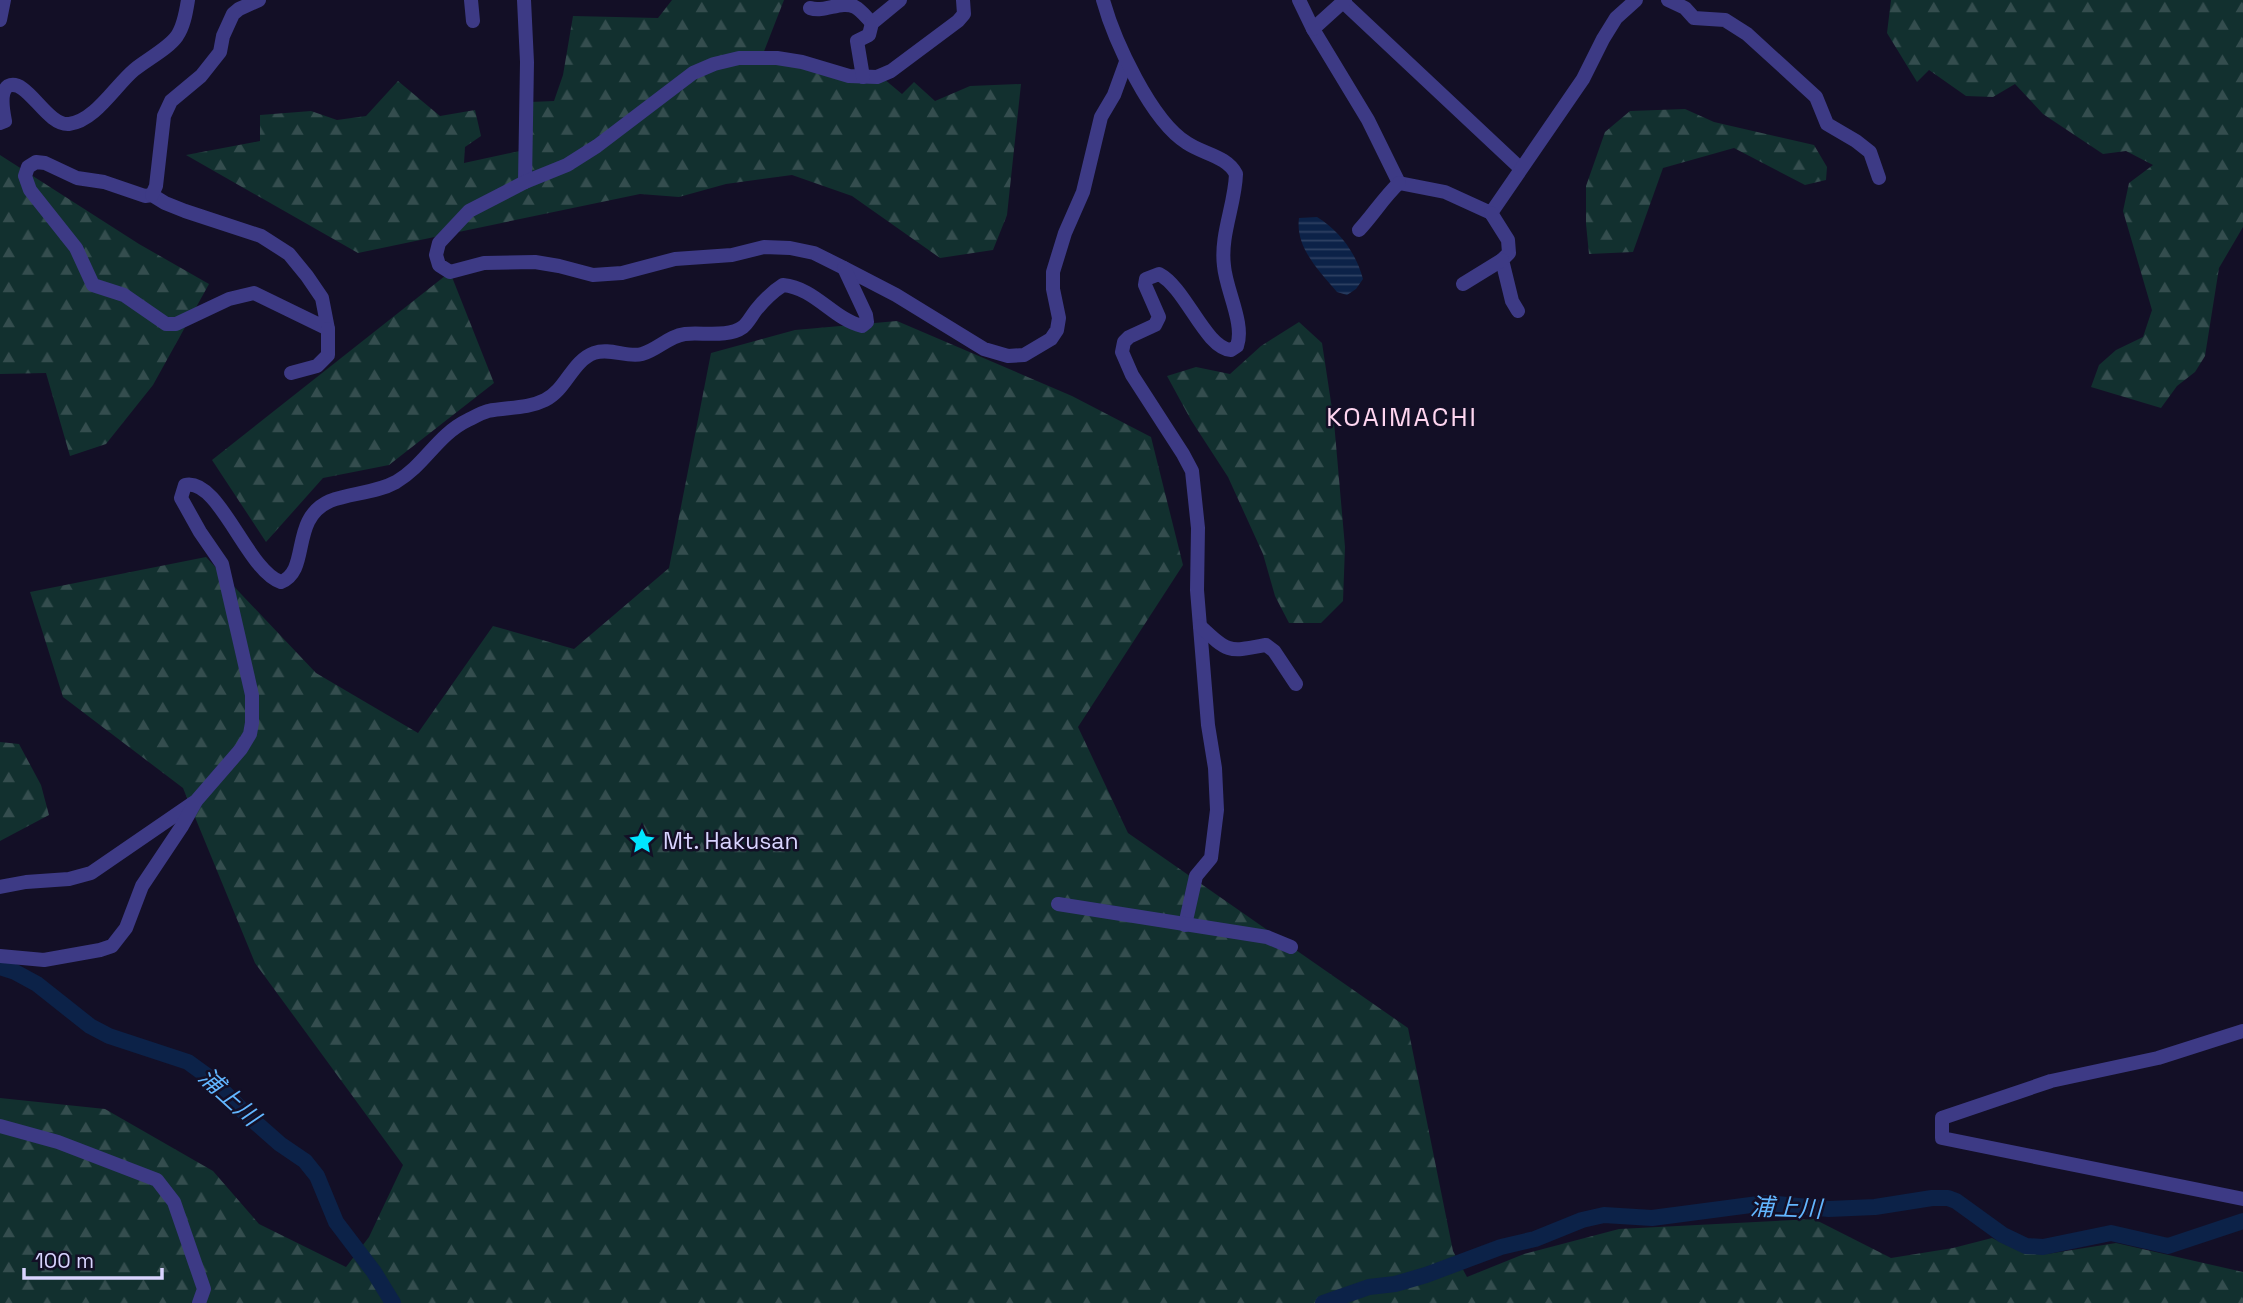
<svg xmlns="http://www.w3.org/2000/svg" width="2243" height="1303" viewBox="0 0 2243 1303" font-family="'Space Grotesk','Noto Sans JP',sans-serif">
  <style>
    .forest { fill: url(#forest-firs) }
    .water { fill: url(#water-rules) }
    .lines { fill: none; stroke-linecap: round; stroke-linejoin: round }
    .river { stroke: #0c2248; stroke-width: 16 }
    .minor { stroke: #3d3a85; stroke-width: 14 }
    .labels { text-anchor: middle; stroke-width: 5; stroke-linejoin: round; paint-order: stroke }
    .poi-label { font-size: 23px; fill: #d9d4ff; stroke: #130f26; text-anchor: start }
    .water-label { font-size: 24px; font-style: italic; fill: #62b6ff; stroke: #130f26 }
    .quarter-label { font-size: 26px; letter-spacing: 2px; fill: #ffd6f0; stroke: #130f26 }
  </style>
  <defs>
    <pattern id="forest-firs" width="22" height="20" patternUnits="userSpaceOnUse" patternTransform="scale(1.75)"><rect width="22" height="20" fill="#12302f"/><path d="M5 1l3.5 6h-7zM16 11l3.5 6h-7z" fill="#344d4e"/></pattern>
    <pattern id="water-rules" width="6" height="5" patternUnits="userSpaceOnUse" patternTransform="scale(1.75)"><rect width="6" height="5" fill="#0c2248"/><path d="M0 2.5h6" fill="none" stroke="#2f4163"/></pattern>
  </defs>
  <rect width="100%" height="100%" fill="#130f26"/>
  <g class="forest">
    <polygon points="672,0 784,0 761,59 884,79 902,94 914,82 935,101 970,86 1021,84 1007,215 993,250 940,258 852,196 792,175 726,184 679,197 640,194 358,253 186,155 260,141 260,115 311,111 337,120 366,116 398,81 440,116 475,110 481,136 465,147 464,163 529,149 530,102 554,101 563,75 573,16 658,18"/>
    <polygon points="1891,0 2243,0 2243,227 2219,268 2205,356 2195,372 2177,386 2161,408 2091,387 2099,365 2116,350 2143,337 2152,310 2123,211 2129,183 2153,165 2126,151 2103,154 2043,114 2015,84 1993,97 1966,96 1929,70 1917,82 1887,33"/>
    <polygon points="1685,109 1714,122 1814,145 1827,167 1826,180 1805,185 1734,148 1663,168 1633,252 1589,254 1586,224 1586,186 1605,132 1630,111"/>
    <polygon points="0,155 139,244 209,284 153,385 106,444 70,456 46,373 0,374"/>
    <polygon points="450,272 494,383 389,465 323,478 266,542 212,460"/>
    <polygon points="897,321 1072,396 1151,437 1183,565 1078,727 1128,833 1408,1028 1453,1251 1467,1277 1524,1254 1619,1229 1814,1219 1891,1258 1953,1248 1992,1238 2013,1248 2047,1254 2116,1243 2243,1272 2243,1303 0,1303 0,1098 105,1109 213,1171 259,1224 346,1267 369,1237 403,1165 255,963 183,788 63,697 30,592 206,557 316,673 418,733 493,626 574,649 669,568 711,353 795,330"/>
    <polygon points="1299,322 1322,343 1334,422 1345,547 1343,601 1321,623 1289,623 1275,596 1263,554 1228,477 1191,420 1167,376 1196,367 1230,374 1261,346"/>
    <polygon points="0,742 19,744 41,785 49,815 0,841"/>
  </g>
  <path class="water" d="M1317 217C1340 231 1356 253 1363 279L1356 289 1347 295 1337 292C1319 271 1295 247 1299 218Z"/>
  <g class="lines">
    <g class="river">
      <polyline points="0,967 15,972 37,984 90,1026 109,1036 188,1062 210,1078 247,1115 280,1144 305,1161 317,1176 336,1222 374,1272 393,1303"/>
      <polyline points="1323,1303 1369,1287 1395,1284 1426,1275 1501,1247 1535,1239 1582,1220 1604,1215 1652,1218 1766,1203 1829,1209 1875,1207 1932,1198 1948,1198 1956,1201 2003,1235 2026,1246 2043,1247 2111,1233 2168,1246 2243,1221"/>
    </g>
    <g class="minor">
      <polyline points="471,0 473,21"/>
      <polyline points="524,0 527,62 525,182"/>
      <polyline points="963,0 964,14 958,21 891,71 877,77 849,76 802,62 777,58 739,58 714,64 693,73 597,146 567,165 525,182 469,211 439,243 436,255 439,265 450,272 484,263 535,262 559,266 593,275 622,273 675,259 732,255 764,247 790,248 814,253 844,268 896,295 984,349 1008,356 1024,355 1051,339 1057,330 1059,318 1053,289 1053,272 1065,233 1083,192 1101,117 1114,95 1126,62"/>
      <path d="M1103 0C1114 40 1151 121 1187 143 1203 154 1227 156 1236 174 1235 205 1220 235 1224 266 1226 290 1245 324 1237 346L1231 350C1205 348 1186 288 1159 274L1146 279 1145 285 1159 317 1155 325 1129 337 1124 342 1122 352 1132 375 1183 454 1192 471 1198 528 1197 590 1208 725 1215 768 1217 810 1211 858 1196 876 1185 925"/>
      <polyline points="1299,0 1313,29 1368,120 1399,183"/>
      <polyline points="1668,0 1685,8 1694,18 1725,20 1747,34 1816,97 1827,124 1856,141 1870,152 1879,178"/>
      <polyline points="1343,2 1520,168"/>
      <path d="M810 8C825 13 841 0 855 7 861 10 867 18 872 23"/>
      <polyline points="0,20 4,0"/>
      <polyline points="1313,29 1345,0"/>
      <polyline points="863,77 857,41 869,35 872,23 900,0"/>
      <path d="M0 123 5 121C3 111 0 92 8 86 27 77 46 126 69 124 95 121 115 86 134 70 146 60 169 48 177 36 184 26 186 12 188 0"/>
      <polygon points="36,162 45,163 77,178 104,182 145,196 152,195 165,203 185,211 261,236 289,254 307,276 322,298 328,329 254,293 229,299 176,324 166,324 124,295 93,285 76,248 30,190 25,176 28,167"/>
      <polyline points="1399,183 1445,192 1491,213 1583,79 1603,39 1616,18 1636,0"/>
      <polyline points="152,195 156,186 164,116 171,101 201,76 220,52 223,36 233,14 239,9 259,0"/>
      <polyline points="1491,213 1508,240 1509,253 1502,260 1512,301 1518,311"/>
      <path d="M1359 230C1373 215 1384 197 1399 183"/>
      <polyline points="1463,284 1502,260"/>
      <polyline points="291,373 317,366 328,355 328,329"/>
      <path d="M1200 626C1229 653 1228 652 1266 645L1274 651 1296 684"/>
      <polyline points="0,887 26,882 69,879 91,873 193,803"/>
      <polyline points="1058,904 1267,937 1291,947"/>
      <path d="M0 956 44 960 100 950 112 946 126 928 142 886 182 826 196 801 241 749 250 734 252 723V695L222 564 200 532 181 498 185 485C219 477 247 571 281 582 311 570 289 519 330 501 351 493 376 493 396 482 425 465 437 435 468 420 474 417 481 413 488 411 507 407 527 409 545 400 566 390 572 361 594 353 610 347 627 358 642 354 657 350 669 336 685 334 702 332 728 338 743 327 748 323 752 315 756 310 764 300 772 292 783 285 815 288 833 319 862 326L867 322 866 315 844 268"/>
      <polyline points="2243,1031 2158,1058 2051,1081 1942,1118 1942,1138 2243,1199"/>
      <polyline points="0,1126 58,1142 157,1180 174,1202 204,1289 199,1303"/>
    </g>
  </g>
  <defs>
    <symbol id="sight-bare" viewBox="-9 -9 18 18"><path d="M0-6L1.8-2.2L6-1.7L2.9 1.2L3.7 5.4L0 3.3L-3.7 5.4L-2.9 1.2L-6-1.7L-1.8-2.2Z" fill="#00e5ff" stroke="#130f26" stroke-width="2.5" paint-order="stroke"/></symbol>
  </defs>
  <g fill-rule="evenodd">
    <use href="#sight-bare" x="623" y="822" width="38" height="38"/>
  </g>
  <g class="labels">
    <g class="poi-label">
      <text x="663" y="849">Mt. Hakusan</text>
    </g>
    <g class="water-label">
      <text transform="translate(229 1097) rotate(42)" y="8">浦上川</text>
      <text transform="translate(1786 1208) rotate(2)" y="8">浦上川</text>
    </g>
    <g class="quarter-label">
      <text x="1402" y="426">KOAIMACHI</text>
    </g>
  </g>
  <path d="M24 1268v10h138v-10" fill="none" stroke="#d9d4ff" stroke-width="3.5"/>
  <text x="35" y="1268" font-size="21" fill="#d9d4ff" stroke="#130f26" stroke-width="5" paint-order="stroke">100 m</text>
</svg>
